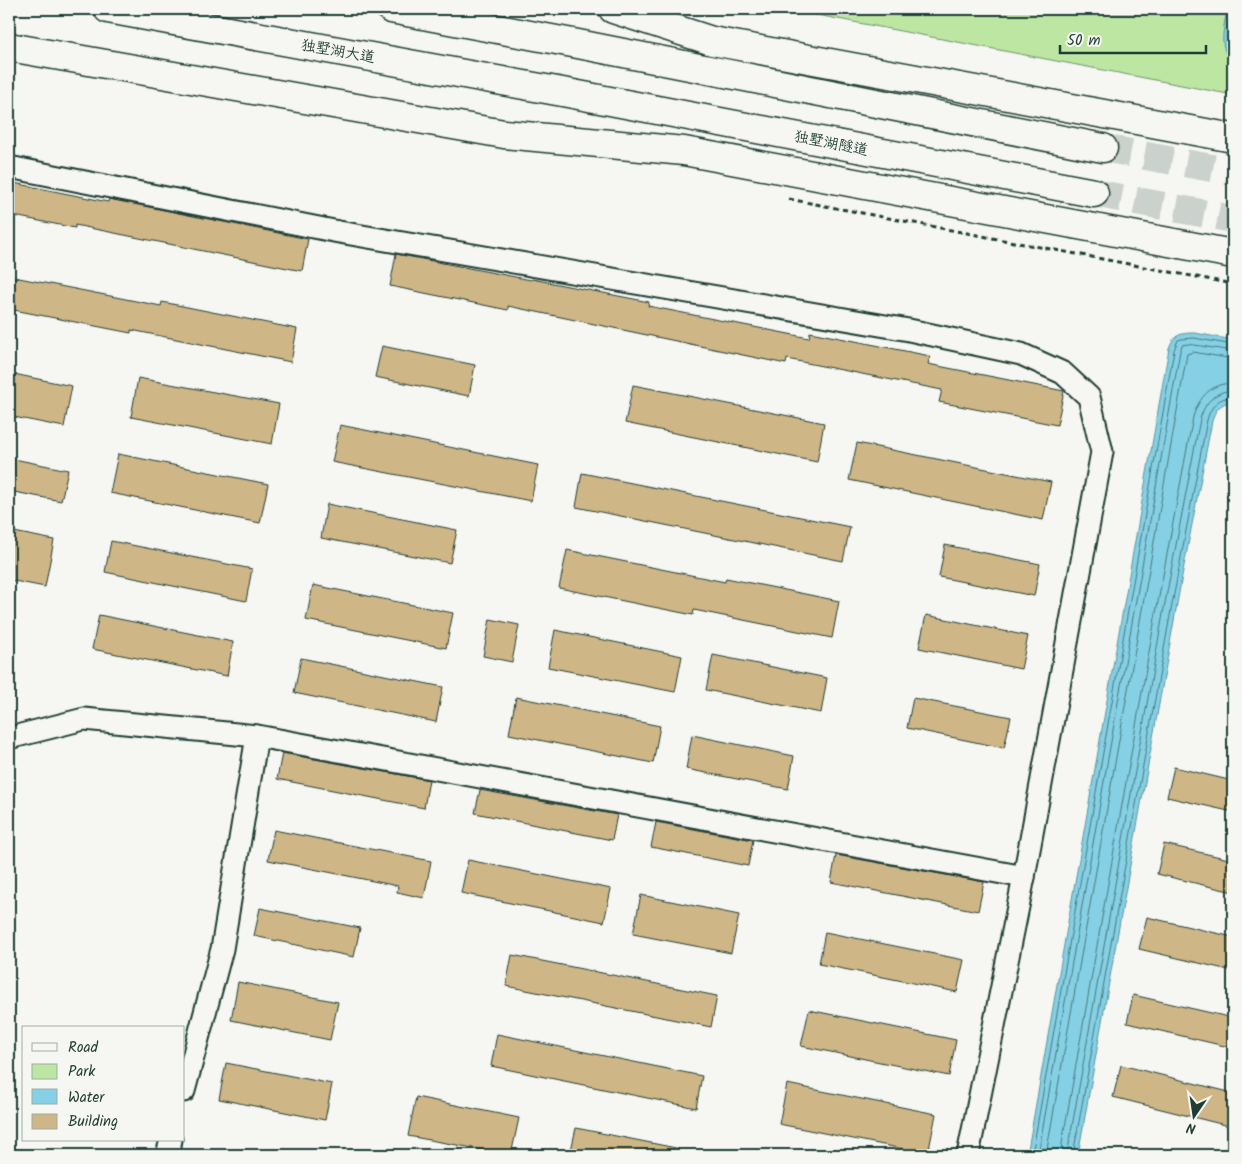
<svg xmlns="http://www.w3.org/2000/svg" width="1242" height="1164" viewBox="0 0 1242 1164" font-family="Kalam,'LXGW WenKai TC',sans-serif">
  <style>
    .green { fill: #bde6a3; stroke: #6e926c }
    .water { fill: #85d0e5; stroke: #5c959e }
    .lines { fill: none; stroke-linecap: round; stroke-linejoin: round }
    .shore { stroke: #48787b; stroke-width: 1 }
    .building { fill: #cfb686; stroke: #1f3d34 }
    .highway-tunnel { stroke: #cbd1cc; stroke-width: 28; stroke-dasharray: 28 14; stroke-linecap: butt }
    .street-casing { stroke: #1f3d34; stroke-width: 25 }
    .primary-casing { stroke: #1f3d34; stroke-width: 31 }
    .highway-casing { stroke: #1f3d34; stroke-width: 31 }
    .path { stroke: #1f3d34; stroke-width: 3; stroke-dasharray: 5 4; stroke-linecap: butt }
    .street { stroke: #f6f6f2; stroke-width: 21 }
    .primary { stroke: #f6f6f2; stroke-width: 28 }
    .highway { stroke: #f6f6f2; stroke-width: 28 }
    .labels { text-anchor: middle; stroke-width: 4; stroke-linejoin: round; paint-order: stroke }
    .street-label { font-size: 15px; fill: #1f3d34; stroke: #f6f6f2 }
  </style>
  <rect width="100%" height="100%" fill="#f6f6f2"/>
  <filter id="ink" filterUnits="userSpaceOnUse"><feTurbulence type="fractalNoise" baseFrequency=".02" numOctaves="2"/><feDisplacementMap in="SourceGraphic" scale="10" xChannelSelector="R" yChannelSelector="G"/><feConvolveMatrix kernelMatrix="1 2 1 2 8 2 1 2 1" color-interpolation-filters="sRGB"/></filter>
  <g filter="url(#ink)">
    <path class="green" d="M786 9H1227C1224 29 1218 47 1233 63V95Z"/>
    <g class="water">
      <path d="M1227 9H1233V63C1217 47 1224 29 1227 9Z"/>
      <path d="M1195 333 1233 340V401C1221 403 1215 409 1212 421L1182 576 1078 1155H1027L1169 348C1174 334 1181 333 1195 333Z"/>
    </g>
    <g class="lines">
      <g class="shore">
        <polyline points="1032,1155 1174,350 1178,340 1182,339 1194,338 1233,345"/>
        <polyline points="1038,1155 1180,351 1182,345 1188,344 1233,351"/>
        <polyline points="1046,1155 1187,354 1193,352 1233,359"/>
        <path d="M1060 1155 1157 607 1193 417C1199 397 1211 383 1233 383"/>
        <path d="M1067 1155 1164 608 1200 419C1205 402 1215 391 1233 390"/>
        <path d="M1073 1155 1171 610 1207 420C1211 406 1218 397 1233 397"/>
      </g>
    </g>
    <g class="building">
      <polygon points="9,182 108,202 109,199 308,239 302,271 75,225 75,228 9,215"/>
      <polygon points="396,254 531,280 532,279 649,302 648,306 809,338 810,332 930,356 928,364 1064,391 1057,425 939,402 942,390 787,359 786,364 508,306 508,310 390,286"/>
      <polygon points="9,276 161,306 162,302 297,329 291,362 131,330 131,333 9,309"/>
      <polygon points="382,346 475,365 469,396 375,377"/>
      <polygon points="9,373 72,386 64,427 9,416"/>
      <polygon points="138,378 279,404 272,444 131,417"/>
      <polygon points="633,385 824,423 817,462 625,423"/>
      <polygon points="340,425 538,465 531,501 332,462"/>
      <polygon points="857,443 1051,482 1043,520 849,480"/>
      <polygon points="118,454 268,484 260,523 110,493"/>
      <polygon points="9,458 68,470 61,501 9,491"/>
      <polygon points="582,473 850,527 843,561 576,507"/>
      <polygon points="327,504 457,530 450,563 321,538"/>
      <polygon points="9,531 54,540 45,587 9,580"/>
      <polygon points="111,541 252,569 246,601 105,572"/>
      <polygon points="945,545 1040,564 1034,596 939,577"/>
      <polygon points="567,550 725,582 726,578 839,601 832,638 694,610 693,615 559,588"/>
      <polygon points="313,585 453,613 446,648 306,620"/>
      <polygon points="99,615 233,642 227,676 92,649"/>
      <polygon points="926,615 1028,636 1021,669 919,648"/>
      <polygon points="490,619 519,625 512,662 483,656"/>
      <polygon points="555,630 682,656 675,692 548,667"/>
      <polygon points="713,655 827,678 821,713 706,690"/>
      <polygon points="301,658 443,687 436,722 294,693"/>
      <polygon points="516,697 660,726 653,763 509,734"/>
      <polygon points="913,698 1011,717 1004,748 907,728"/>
      <polygon points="692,735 794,756 788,789 686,769"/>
      <polygon points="282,753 429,780 424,808 277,779"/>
      <polygon points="1174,767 1233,781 1233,812 1167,797"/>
      <polygon points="480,790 617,815 612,840 475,813"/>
      <polygon points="656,822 753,840 748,866 651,847"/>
      <polygon points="274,830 431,861 424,898 397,892 398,886 268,860"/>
      <polygon points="1164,844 1233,860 1233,892 1157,874"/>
      <polygon points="836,855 984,882 978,911 831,882"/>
      <polygon points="468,860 611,889 604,922 461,893"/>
      <polygon points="641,895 739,915 731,953 633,934"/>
      <polygon points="260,908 360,928 354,957 254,936"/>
      <polygon points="1147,917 1233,937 1233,971 1139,949"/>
      <polygon points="825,932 964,960 957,992 819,964"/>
      <polygon points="512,955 717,996 711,1027 506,986"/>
      <polygon points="238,982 338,1002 330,1040 231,1020"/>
      <polygon points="1133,995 1233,1018 1233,1048 1127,1023"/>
      <polygon points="809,1010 956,1040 949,1076 801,1046"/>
      <polygon points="497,1034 702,1076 696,1108 491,1066"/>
      <polygon points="226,1063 332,1084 325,1120 219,1099"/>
      <polygon points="1121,1065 1233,1093 1233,1127 1113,1097"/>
      <polygon points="787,1084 936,1114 928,1154 779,1124"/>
      <polygon points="416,1097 519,1118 511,1155 408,1136"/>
      <polygon points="576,1128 676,1148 675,1155 570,1155"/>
    </g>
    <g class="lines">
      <g class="highway-tunnel">
        <polyline points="1103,148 1233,172"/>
        <polyline points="1094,193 1233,219"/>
      </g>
      <defs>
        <g id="street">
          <polyline points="9,167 339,232 909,330 1021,354 1063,373 1089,397 1102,452 1024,877 968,1155"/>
          <polyline points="9,738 84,719 257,736 1024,877"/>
          <polyline points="184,1091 222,949 257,736"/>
          <polyline points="167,1155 171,1140"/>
        </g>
        <g id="primary">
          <polyline points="613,9 712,41 1233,138"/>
          <polyline points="9,47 504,134 684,151 1233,254"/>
        </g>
        <g id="highway">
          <polyline points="108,9 568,93 1094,193"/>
          <polyline points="391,9 578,44 1103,148"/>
        </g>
      </defs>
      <use href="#street" class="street-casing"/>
      <use href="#primary" class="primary-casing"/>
      <use href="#highway" class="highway-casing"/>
      <g class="path">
        <polyline points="1066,9 1081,10 1083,9"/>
        <polyline points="789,199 1233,284"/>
      </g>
      <use href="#street" class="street"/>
      <use href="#primary" class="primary"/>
      <use href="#highway" class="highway"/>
    </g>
  </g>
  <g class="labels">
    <g class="street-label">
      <text transform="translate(338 51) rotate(10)" y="5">独墅湖大道</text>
      <text transform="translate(831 143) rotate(11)" y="5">独墅湖隧道</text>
    </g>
  </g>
  <rect width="1242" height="1164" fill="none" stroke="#f6f6f2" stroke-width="30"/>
  <rect x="15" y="15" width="1212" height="1134" fill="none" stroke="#1f3d34" stroke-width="2" filter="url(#ink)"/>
  <rect x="22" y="1026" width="162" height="115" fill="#f6f6f2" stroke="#a0aca6"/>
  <rect x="32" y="1043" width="25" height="8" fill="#f6f6f2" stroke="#a0aca6"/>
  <text x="68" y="1052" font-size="15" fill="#1f3d34">Road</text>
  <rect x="32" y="1064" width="25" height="15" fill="#bde6a3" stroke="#a0aca6"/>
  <text x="68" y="1076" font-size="15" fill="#1f3d34">Park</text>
  <rect x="32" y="1089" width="25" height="15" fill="#85d0e5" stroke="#a0aca6"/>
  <text x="68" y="1102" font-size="15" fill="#1f3d34">Water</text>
  <rect x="32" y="1114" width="25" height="15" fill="#cfb686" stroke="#a0aca6"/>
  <text x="68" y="1126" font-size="15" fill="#1f3d34">Building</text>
  <g transform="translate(1194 1116) rotate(193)" stroke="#f6f6f2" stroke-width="4" paint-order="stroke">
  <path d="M0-4L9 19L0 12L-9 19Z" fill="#1f3d34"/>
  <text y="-8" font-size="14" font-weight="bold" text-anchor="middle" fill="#1f3d34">N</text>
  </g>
  <path d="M1060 45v8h146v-8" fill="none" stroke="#1f3d34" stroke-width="2.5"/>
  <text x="1067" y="45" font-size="15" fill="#1f3d34" stroke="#f6f6f2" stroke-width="4" paint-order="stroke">50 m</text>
</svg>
